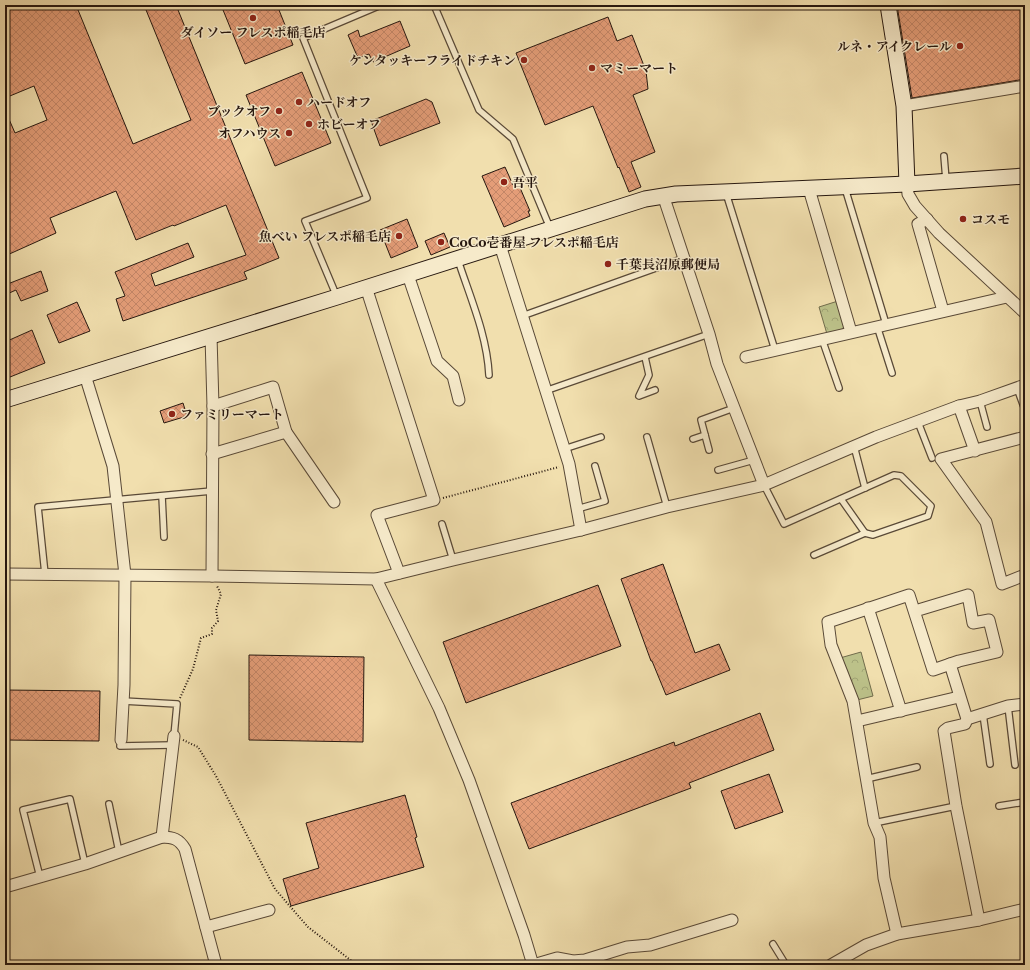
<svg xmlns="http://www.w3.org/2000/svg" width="1030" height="970" viewBox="0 0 1030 970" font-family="'Libre Caslon Text','Noto Serif JP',serif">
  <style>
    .park { fill: url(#park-crowns); stroke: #716c4c }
    .building { fill: url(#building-cross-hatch); stroke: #26170f }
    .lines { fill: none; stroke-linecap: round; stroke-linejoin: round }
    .lane-casing { stroke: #594937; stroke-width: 8 }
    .street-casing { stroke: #594937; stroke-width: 13 }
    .secondary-casing { stroke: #26170f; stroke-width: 17 }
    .path { stroke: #26170f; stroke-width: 2; stroke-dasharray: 1 2; stroke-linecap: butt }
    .lane { stroke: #f6eaca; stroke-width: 5.5 }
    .street { stroke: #f6eaca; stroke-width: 11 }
    .secondary { stroke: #f6eaca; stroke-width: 15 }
    .poi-dot { fill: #8f2418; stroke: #f6eaca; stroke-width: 1.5 }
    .labels { text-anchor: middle; stroke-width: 3; stroke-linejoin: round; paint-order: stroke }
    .poi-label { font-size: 13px; font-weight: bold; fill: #26170f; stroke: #f6eaca; text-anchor: start }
  </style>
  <defs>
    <pattern id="park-crowns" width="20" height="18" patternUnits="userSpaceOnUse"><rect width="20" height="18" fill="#bcc189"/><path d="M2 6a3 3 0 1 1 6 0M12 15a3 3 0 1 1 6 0" fill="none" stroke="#a1a575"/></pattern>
    <pattern id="building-cross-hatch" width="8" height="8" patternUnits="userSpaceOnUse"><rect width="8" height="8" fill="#e49d78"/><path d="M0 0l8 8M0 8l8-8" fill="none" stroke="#c38667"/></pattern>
  </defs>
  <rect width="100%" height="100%" fill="#f1dfae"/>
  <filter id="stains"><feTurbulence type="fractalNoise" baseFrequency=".005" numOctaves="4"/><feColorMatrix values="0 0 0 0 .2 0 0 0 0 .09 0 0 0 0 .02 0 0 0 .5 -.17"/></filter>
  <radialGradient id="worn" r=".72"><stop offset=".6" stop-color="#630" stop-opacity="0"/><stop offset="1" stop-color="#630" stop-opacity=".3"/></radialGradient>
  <g class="park">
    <polygon points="838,301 846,328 827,334 819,307"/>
    <polygon points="861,652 873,696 857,700 840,658"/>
  </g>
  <g class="building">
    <polygon points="5,5 76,5 133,144 191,120 144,5 176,5 279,258 244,272 247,279 123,321 116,299 125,296 115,272 188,243 194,257 151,274 155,286 246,255 226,205 174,226 173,225 136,240 116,191 50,218 56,233 5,256 5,110 15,133 47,120 34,86 5,98"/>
    <polygon points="221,5 277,5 293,45 245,64"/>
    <polygon points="897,5 1025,5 1025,79 912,98"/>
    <polygon points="608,17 617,41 632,35 646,71 648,89 633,95 655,152 631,162 641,187 629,192 619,167 618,168 593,106 545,125 516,53"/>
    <polygon points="400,21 410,46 373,62 369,54 358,58 348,35 358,30 360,37"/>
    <polygon points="302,72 331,143 275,166 246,95"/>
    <polygon points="426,99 432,102 440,123 380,146 371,121"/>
    <polygon points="505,167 513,185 518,183 530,211 528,211 530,216 504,227 482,176"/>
    <polygon points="407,219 418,247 391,258 380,230"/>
    <polygon points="444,233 450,247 431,255 425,241"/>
    <polygon points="41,271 48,291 21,301 16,290 5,295 5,285"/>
    <polygon points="77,302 90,331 59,343 47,315"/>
    <polygon points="32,330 45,363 5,379 5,342"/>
    <polygon points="183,403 187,416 164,423 160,411"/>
    <polygon points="663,564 695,653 719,644 730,670 666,695 652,661 651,661 621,579"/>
    <polygon points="598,585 621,646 466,703 443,642"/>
    <polygon points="249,655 364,657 363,742 249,740"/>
    <polygon points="5,690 100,691 99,741 5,740"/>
    <polygon points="760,713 774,750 689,783 691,788 529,849 511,803 674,742 675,746"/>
    <polygon points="769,774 783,812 735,829 721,791"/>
    <polygon points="405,795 417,837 415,838 424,867 291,906 283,879 319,868 306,823"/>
  </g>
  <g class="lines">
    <defs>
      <g id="lane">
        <polyline points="434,5 479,110 513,139 550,228"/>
        <polyline points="944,156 946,180"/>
        <polyline points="845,188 886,324"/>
        <polyline points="726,193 775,350"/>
        <path d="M458 260C470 297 487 335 489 375"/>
        <polyline points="337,297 305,221 367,198 303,38 381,5"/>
        <polyline points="522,316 684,258"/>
        <polyline points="877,326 892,373"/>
        <polyline points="822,339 839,388"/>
        <polyline points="645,357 649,375 639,396 655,390"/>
        <polyline points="1017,388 1025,410"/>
        <polyline points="545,391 709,334"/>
        <polyline points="980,401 987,427"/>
        <polyline points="918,422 932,458"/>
        <polyline points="647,437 667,507"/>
        <polyline points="693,439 705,435"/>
        <polyline points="854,446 865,488"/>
        <polyline points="564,449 601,437"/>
        <polyline points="709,450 701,420 734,408"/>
        <polyline points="718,470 754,460"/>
        <polyline points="764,485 784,524 894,475 901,476 931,506 928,516 873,535 865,533 814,555"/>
        <polyline points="162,496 164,537"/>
        <polyline points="841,499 865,533"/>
        <polyline points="577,509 605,501 595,466"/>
        <polyline points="442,524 453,560"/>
        <polyline points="45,574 38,507 212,491"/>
        <polyline points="123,701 177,704 174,736"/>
        <polyline points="1008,706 1015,765"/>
        <polyline points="983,714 990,764"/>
        <polyline points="121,740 120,746 172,745"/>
        <polyline points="866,779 917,767"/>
        <polyline points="109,804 119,852"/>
        <polyline points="999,806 1025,802"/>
        <polyline points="874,823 956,806"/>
        <polyline points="40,877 23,810 70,799 85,864"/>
        <polyline points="773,944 786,965"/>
      </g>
      <g id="street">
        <polyline points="904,106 1025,86"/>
        <polyline points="907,184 908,194 915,206 939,233 1025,313"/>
        <polyline points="809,189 851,332"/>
        <polyline points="663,195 709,334 717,364 764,485"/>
        <polyline points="927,219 918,224 943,311"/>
        <polyline points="500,245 569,464 581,530"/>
        <polyline points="408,275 437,361 453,376 459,400"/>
        <polyline points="366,287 434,500 377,515 399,573"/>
        <polyline points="211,336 213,406 212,576"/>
        <polyline points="746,357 1007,297"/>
        <polyline points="85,375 113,466 125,575 124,685 121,740"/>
        <polyline points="213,406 273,387 286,432 334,502"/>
        <polyline points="959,406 975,451"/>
        <polyline points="1025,437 941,459 986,522 1002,584 1025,575"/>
        <polyline points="212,454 286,432"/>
        <polyline points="5,574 212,576 376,579 453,560 581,530 667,507 764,485 876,437 959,406 980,401 1025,385"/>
        <polyline points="376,579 439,708 469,780 524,935 533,965"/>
        <polyline points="868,608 901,711"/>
        <polyline points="950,664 967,719 965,724 948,728 944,731 956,806 979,920"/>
        <polyline points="967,719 1008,706 1025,704"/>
        <polyline points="857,721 959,697"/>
        <path d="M162 837C173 837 179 839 185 849L216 965"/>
        <polyline points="5,887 85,864 162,837 174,736"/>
        <polyline points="206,927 269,910"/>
        <polyline points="897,934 884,878 880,837 874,823 853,701 831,645 828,622 909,595 933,670 959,661 997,652 989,620 973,623 968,595 915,611"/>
        <polyline points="533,965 557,958 573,961 585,960 627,947 650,945 732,920"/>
        <polyline points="831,965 866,945 897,934 979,920 1025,909"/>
      </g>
      <g id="secondary">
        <polyline points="888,5 904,106 907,184"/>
        <polyline points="5,400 337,297 645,199 676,194 907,184 1025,176"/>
      </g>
    </defs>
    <use href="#lane" class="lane-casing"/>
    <use href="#street" class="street-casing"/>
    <use href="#secondary" class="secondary-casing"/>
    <g class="path">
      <polyline points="443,498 559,467"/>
      <polyline points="180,698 193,669 201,638 212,634 212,628 218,621 216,610 221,594 217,586"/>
      <polyline points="183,740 198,747 216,776 275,889 308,927 353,962 355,965"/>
    </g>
    <use href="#lane" class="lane"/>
    <use href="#street" class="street"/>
    <use href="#secondary" class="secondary"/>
  </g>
  <g class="poi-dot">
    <circle cx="253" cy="18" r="4"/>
    <circle cx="960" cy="46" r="4"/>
    <circle cx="524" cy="60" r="4"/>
    <circle cx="592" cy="68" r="4"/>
    <circle cx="299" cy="102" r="4"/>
    <circle cx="279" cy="111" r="4"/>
    <circle cx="309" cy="124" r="4"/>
    <circle cx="289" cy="133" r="4"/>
    <circle cx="504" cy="182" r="4"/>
    <circle cx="963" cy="219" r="4"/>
    <circle cx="399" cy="236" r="4"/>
    <circle cx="441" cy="242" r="4"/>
    <circle cx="608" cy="264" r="4"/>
    <circle cx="172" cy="414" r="4"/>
  </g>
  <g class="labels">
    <g class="poi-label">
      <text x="253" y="37" text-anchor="middle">ダイソー フレスポ稲毛店</text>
      <text x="952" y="51" text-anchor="end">ルネ・アイクレール</text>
      <text x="516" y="65" text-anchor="end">ケンタッキーフライドチキン</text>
      <text x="600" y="73">マミーマート</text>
      <text x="307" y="107">ハードオフ</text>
      <text x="271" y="116" text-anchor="end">ブックオフ</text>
      <text x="317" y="129">ホビーオフ</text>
      <text x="281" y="138" text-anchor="end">オフハウス</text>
      <text x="512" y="187">吾平</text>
      <text x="971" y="224">コスモ</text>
      <text x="391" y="241" text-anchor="end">魚べい フレスポ稲毛店</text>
      <text x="449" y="247">CoCo壱番屋 フレスポ稲毛店</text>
      <text x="616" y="269">千葉長沼原郵便局</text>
      <text x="180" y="419">ファミリーマート</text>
    </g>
  </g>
  <rect width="1030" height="970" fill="none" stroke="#f1dfae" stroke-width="20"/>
  <rect x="6" y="6" width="1018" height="958" fill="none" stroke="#26170f" stroke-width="2"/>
  <rect x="10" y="10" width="1010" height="950" fill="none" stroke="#26170f"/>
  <rect width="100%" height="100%" filter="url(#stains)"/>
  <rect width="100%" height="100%" fill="url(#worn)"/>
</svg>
